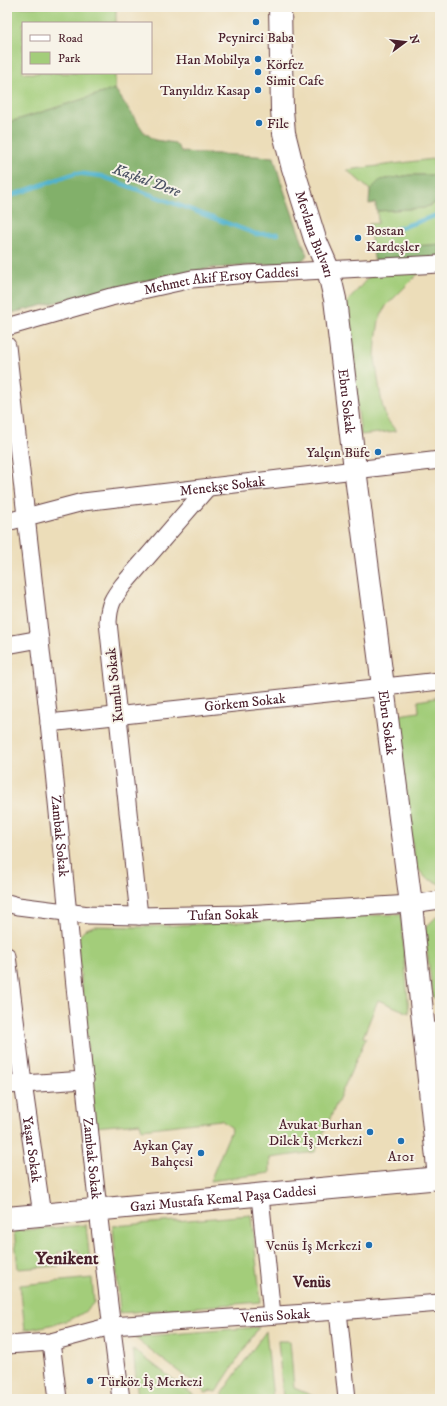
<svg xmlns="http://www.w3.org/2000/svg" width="447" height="1406" viewBox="0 0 447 1406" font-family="'IM FELL DW Pica',serif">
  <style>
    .green { fill: #a3cd7a; stroke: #767652 }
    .forest { fill: #82b06a; stroke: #66684a }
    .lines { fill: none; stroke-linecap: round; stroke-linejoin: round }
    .stream { stroke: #50b3cf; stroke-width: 4.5 }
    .street-casing { stroke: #623c40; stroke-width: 19 }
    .secondary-casing { stroke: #623c40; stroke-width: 24 }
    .street { stroke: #fff; stroke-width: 17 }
    .secondary { stroke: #fff; stroke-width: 22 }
    .poi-dot { fill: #1f6fb2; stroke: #f7f3e8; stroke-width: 1.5 }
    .labels { text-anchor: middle; stroke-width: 4; stroke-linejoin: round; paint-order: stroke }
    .poi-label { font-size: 14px; fill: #4a1f2b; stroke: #f7f3e8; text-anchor: end }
    .street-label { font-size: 14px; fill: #4a1f2b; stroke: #f7f3e8 }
    .water-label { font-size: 15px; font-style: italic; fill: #4c5364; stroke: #f7f3e8 }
    .quarter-label { font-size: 16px; font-weight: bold; fill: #4a1f2b; stroke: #f7f3e8 }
    .district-label { font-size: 18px; font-weight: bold; fill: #4a1f2b; stroke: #f7f3e8 }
  </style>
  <rect width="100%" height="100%" fill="#f7f3e8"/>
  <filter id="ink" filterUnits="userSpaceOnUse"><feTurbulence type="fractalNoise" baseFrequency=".025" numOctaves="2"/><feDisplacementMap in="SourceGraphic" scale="8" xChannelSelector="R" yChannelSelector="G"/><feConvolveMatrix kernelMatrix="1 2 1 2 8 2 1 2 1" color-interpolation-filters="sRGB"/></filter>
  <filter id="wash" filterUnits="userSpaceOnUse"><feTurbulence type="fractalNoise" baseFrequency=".012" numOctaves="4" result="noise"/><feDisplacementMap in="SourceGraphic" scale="16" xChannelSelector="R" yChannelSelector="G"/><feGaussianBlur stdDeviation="0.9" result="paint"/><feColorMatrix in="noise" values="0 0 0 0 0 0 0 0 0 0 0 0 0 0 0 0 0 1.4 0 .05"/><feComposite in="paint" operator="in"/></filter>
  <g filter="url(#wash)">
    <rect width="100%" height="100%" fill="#ecddb9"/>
    <g class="green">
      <polygon points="7,7 116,7 116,23 23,23 23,73 115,73 115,89 7,123"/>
      <polygon points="440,158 440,175 411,175 380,180 370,190 347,170"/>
      <polygon points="440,201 440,244 431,245 393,247 373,252 369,224 378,223 377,211 424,208"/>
      <polygon points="376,268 440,270 418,274 386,306 379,320 376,341 375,358 379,385 382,404 386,418 396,431 361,435 344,306"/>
      <polygon points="440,697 440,800 437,801 440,822 440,884 426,878 416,867 408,818 398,715 419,712 418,701"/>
      <polygon points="401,914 409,1013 378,1000 363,1037 366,1038 315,1152 270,1158 270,1173 210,1181 232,1128 221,1120 142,1129 140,1123 95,1127 77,938 86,929 94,926 142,927"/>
      <polygon points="440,916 440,1003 433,997 424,929 436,917"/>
      <polygon points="251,1215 261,1302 120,1313 113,1226"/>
      <polygon points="86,1225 90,1263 80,1264 78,1250 58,1252 59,1266 18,1269 14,1231"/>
      <path d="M92 1278 94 1302C79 1323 48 1325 25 1330L20 1285Z"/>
      <polygon points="259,1327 216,1392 211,1391 206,1393 134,1337"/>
      <polygon points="266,1331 273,1399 225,1399 222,1393"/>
      <polygon points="278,1341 290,1341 294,1388 320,1399 283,1399"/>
      <polygon points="133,1349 199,1399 138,1399"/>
    </g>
    <g class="forest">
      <polygon points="115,89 144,132 155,140 175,143 182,152 274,157 280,179 307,255 303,260 293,263 213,268 166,276 7,314 7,123"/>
      <polygon points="411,175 440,175 440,201 424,208 377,211 375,203 369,204 370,190 380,180"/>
      <polygon points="440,244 440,264 376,268 373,252 393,247 431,245"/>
    </g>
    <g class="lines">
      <g class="stream">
        <polyline points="7,197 76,173 101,176 256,234 278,234"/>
        <polyline points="394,230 440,214"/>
      </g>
    </g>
  </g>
  <g filter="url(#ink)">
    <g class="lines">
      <defs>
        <g id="street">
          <path id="s1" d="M7 327 111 297 192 279 248 274 440 264"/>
          <path id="s2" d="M7 346C20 472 36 597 49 722 72 948 91 1174 121 1399"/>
          <path id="s3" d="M7 522 83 502 440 460"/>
          <polyline points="7,645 40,639"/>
          <path id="s4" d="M49 723 440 681"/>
          <path id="s5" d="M7 903 18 906 89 915 139 916 243 914 411 904 440 900"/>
          <path d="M139 916 108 622C109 604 113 598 123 585L207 488"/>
          <path id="s6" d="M7 956 23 1083 42 1215"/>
          <polyline points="423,1027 440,1034"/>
          <polyline points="7,1085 85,1080"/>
          <polyline points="260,1196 272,1315"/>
          <polyline points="338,1311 347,1399"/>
          <polyline points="51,1342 58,1399"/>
          <path id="s7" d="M7 1345 51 1342 111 1326 338 1311 440 1303"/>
        </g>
        <g id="secondary">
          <path id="s8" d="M280 7 282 110 284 133 292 165 315 239 328 269 335 299 355 469 411 904 439 1178"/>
          <path id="s9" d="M7 1218 440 1178"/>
        </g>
      </defs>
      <use href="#street" class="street-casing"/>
      <use href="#secondary" class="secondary-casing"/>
      <use href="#street" class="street"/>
      <use href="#secondary" class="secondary"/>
    </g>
  </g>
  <g class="poi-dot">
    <circle cx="256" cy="22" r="4"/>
    <circle cx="258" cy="59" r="4"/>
    <circle cx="258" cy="72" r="4"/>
    <circle cx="258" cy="90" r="4"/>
    <circle cx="259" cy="123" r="4"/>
    <circle cx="358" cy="238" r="4"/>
    <circle cx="378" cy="452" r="4"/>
    <circle cx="370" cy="1132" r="4"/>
    <circle cx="401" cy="1141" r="4"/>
    <circle cx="201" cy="1153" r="4"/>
    <circle cx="369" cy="1245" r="4"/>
    <circle cx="90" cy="1381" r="4"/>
  </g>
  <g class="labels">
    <g class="poi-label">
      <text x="256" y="42" text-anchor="middle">Peynirci Baba</text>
      <text x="250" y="64">Han Mobilya</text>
      <text x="266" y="69" text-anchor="start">Körfez<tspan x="266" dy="16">Simit Cafe</tspan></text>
      <text x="250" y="95">Tanyıldız Kasap</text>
      <text x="267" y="128" text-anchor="start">File</text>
      <text x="366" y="235" text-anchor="start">Bostan<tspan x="366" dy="16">Kardeşler</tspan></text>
      <text x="370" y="457">Yalçın Büfe</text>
      <text x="362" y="1129">Avukat Burhan<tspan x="362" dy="16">Dilek İş Merkezi</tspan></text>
      <text x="193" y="1150">Aykan Çay<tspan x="193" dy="16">Bahçesi</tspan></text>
      <text x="401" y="1161" text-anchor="middle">A101</text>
      <text x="361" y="1250">Venüs İş Merkezi</text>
      <text x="98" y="1386" text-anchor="start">Türköz İş Merkezi</text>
    </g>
    <g class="street-label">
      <text dy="5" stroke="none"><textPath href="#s8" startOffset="232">Mevlana Bulvarı</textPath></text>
      <text dy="5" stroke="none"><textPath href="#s1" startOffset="220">Mehmet Akif Ersoy Caddesi</textPath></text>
      <text dy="5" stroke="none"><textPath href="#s8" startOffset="403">Ebru Sokak</textPath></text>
      <text dy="5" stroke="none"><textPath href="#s3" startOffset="219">Menekşe Sokak</textPath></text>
      <text transform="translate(114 685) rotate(-96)" y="5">Kumlu Sokak</text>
      <text dy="5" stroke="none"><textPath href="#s4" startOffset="197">Görkem Sokak</textPath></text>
      <text dy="5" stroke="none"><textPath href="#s8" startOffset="727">Ebru Sokak</textPath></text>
      <text dy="5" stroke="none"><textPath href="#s2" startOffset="493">Zambak Sokak</textPath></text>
      <text dy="5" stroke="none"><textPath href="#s5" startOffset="217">Tufan Sokak</textPath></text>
      <text dy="5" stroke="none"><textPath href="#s6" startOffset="195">Yaşar Sokak</textPath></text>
      <text dy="5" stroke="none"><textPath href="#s2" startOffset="817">Zambak Sokak</textPath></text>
      <text dy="5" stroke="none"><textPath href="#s9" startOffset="217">Gazi Mustafa Kemal Paşa Caddesi</textPath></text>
      <text dy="5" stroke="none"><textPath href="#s7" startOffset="271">Venüs Sokak</textPath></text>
    </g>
    <g class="water-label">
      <text transform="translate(147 180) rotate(20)" y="5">Kaşkal Dere</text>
    </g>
    <g class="quarter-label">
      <text x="312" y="1287">Venüs</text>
    </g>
    <g class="district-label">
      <text x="67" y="1264">Yenikent</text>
    </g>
  </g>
  <rect width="447" height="1406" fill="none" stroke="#f7f3e8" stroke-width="24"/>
  <rect x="22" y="22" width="130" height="52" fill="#f7f3e8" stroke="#b29e9c"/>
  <rect x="30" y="35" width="20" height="6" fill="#ffffff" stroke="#b29e9c"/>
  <text x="58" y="42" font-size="12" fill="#4a1f2b">Road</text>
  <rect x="30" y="52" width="20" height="12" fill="#a3cd7a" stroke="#b29e9c"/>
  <text x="58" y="62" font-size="12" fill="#4a1f2b">Park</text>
  <g transform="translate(405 42) rotate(75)" stroke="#f7f3e8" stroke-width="3" paint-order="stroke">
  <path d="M0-3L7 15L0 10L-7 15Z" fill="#4a1f2b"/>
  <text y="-6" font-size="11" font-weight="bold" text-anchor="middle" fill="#4a1f2b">N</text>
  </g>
</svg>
